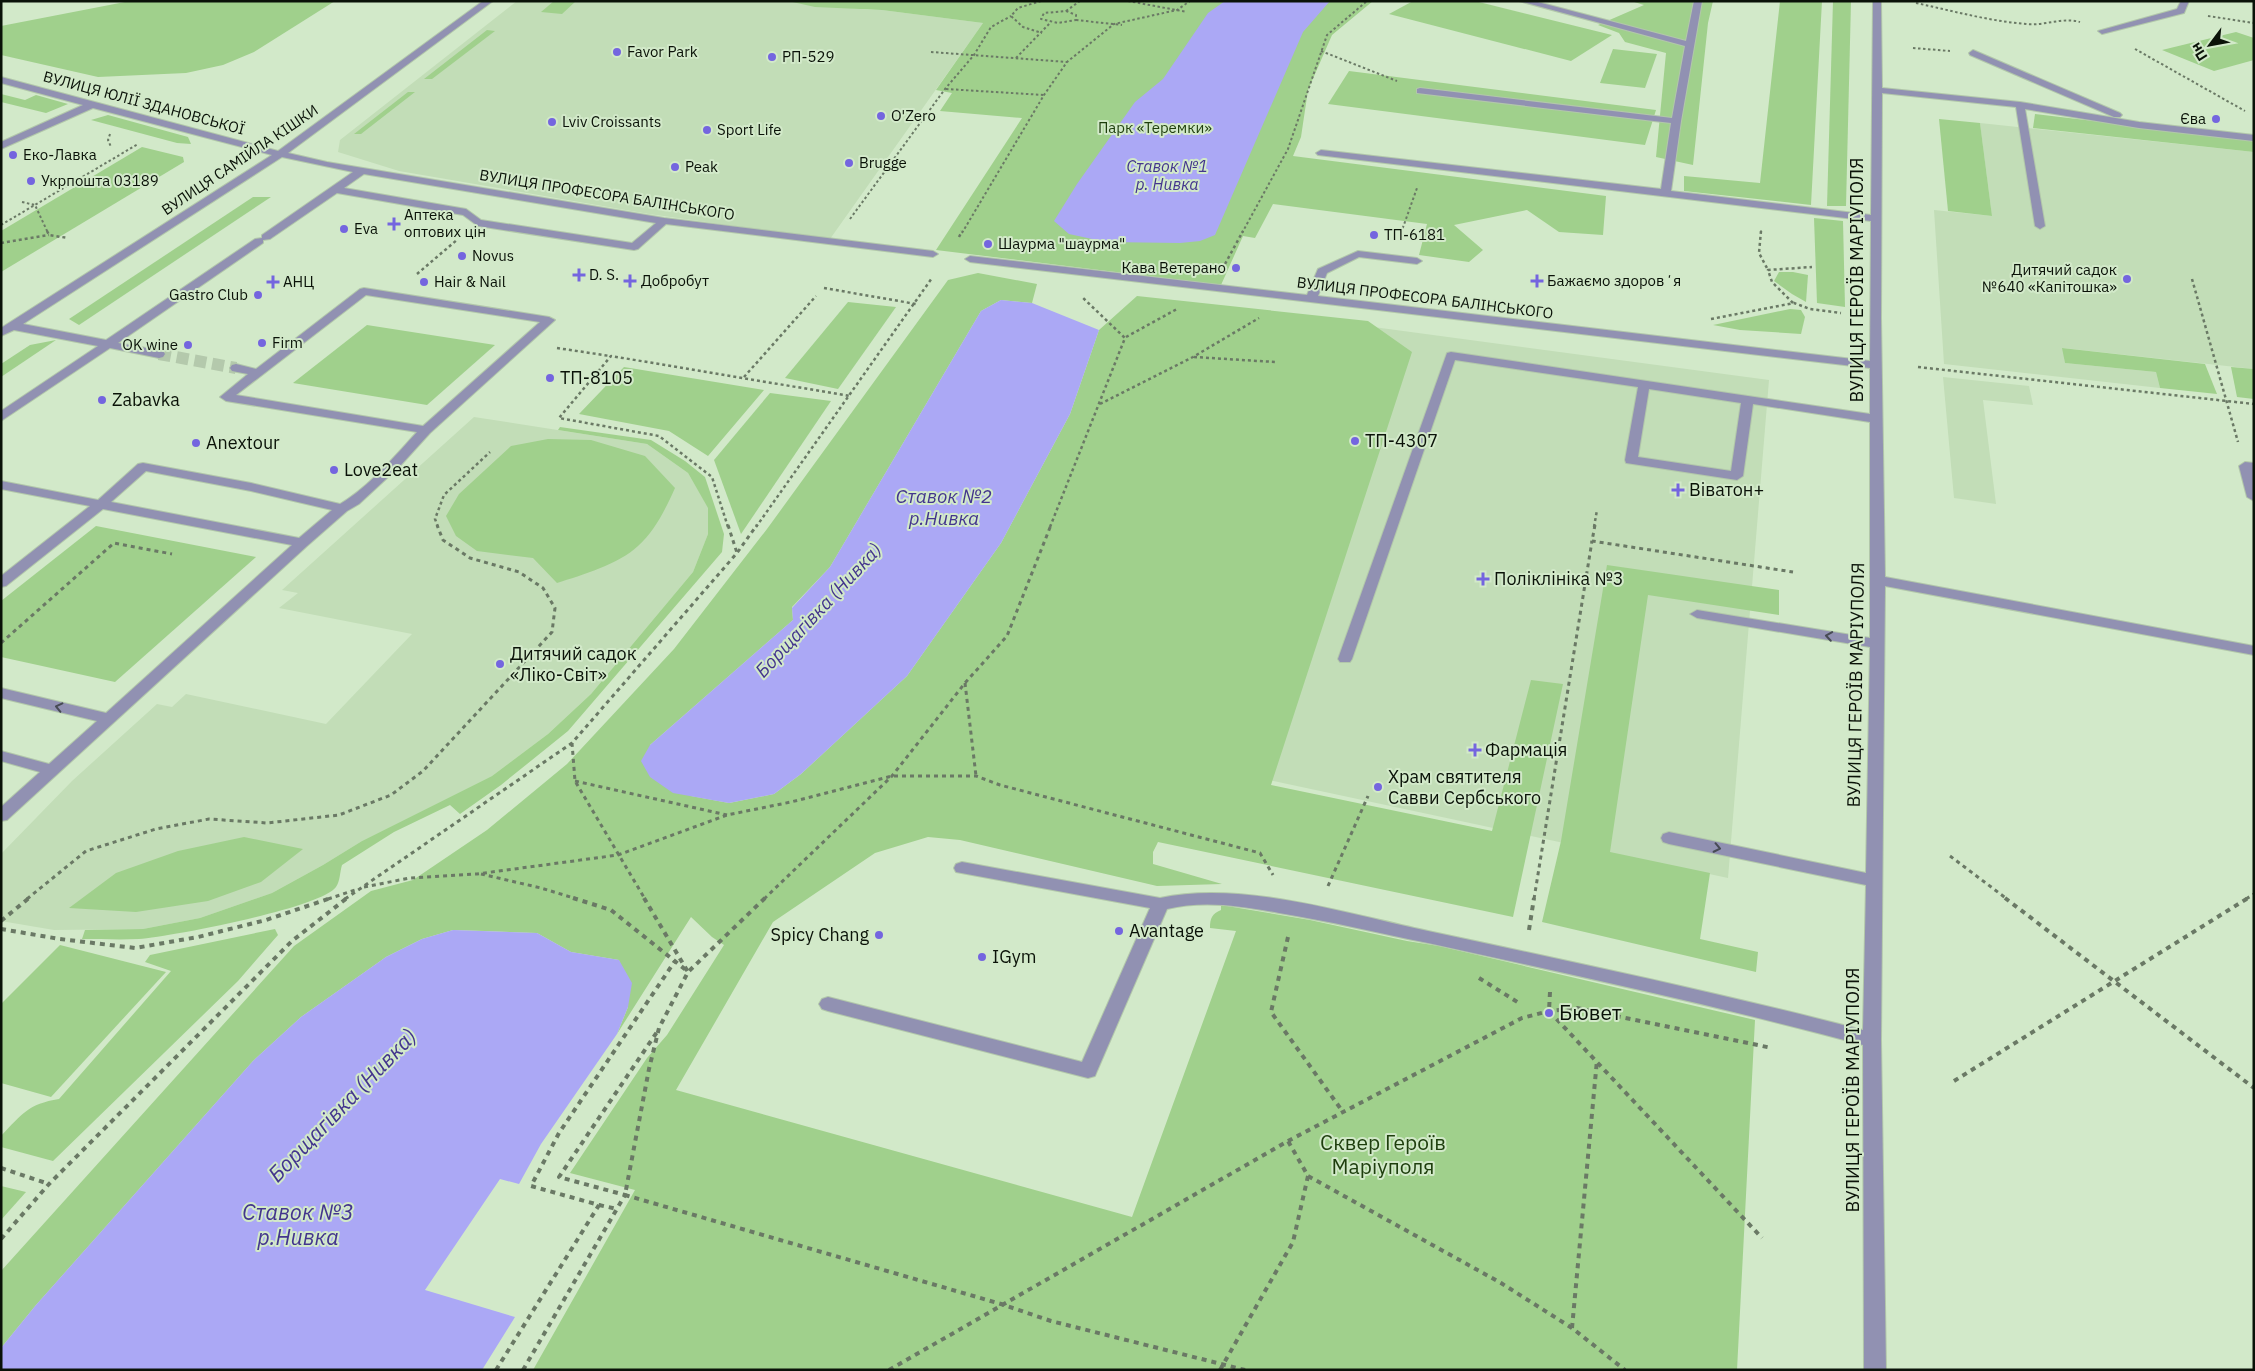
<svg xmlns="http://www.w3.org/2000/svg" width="2255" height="1371" viewBox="0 0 2255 1371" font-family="'IBM Plex Sans',sans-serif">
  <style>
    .built { fill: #c2ddb7 }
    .green { fill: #a0d08c }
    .water { fill: #aba8f5 }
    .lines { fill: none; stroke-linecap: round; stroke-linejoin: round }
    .minor-tunnel { stroke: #b4c9ac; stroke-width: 12; stroke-dasharray: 12 6; stroke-linecap: butt }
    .minor-casing { stroke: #b2c7aa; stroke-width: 2 }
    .path-far3 { stroke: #6a7965; stroke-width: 2; stroke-dasharray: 2.5 2.5; stroke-linecap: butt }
    .path-far2 { stroke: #6a7965; stroke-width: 2.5; stroke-dasharray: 3 3; stroke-linecap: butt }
    .path-far1 { stroke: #6a7965; stroke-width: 3; stroke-dasharray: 4 4; stroke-linecap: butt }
    .path { stroke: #6a7965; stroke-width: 4; stroke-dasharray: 5 5; stroke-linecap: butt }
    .minor { fill: #9191b2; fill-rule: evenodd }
    .oneway { stroke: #474b54 }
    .poi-dot { fill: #7465df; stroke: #d2e9c9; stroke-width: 2 }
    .labels { text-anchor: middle; stroke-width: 4; stroke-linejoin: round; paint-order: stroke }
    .far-poi-label { font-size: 15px; fill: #0a1208; stroke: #d2e9c9; text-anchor: start }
    .far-street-label { font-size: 15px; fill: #0a1208; stroke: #d2e9c9 }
    .far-park-label { font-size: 15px; fill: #1e3e0d; stroke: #d2e9c9 }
    .far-water-label { font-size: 16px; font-style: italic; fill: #43358d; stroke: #d2e9c9 }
    .street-label { font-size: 18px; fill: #0a1208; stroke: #d2e9c9 }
    .poi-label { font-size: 18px; fill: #0a1208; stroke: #d2e9c9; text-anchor: start }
    .water-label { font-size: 19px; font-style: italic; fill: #43358d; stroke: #d2e9c9 }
    .near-poi-label { font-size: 21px; fill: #0a1208; stroke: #d2e9c9; text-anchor: start }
    .near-park-label { font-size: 21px; fill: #1e3e0d; stroke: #d2e9c9 }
    .near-water-label { font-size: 22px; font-style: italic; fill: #43358d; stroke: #d2e9c9 }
  </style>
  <rect width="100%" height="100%" fill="#d2e9c9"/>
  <g class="built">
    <polygon points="517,1 788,1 868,10 882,10 983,23 830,239 649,214 399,171 338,152 340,140"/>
    <polygon points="1980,123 2254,152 2254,369 2063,348 2065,363 2156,372 2160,388 1944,364 1934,210 1992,216"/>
    <polygon points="1314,319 1769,380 1728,878 1147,754"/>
    <polygon points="1943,377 2029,386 2033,405 1983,400 1996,504 1954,498"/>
    <polygon points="474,417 647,444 688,473 708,507 708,534 693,572 591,694 548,734 492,776 362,841 323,865 272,893 200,918 143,929 54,930 1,921 1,854 72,781 157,704 172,707 186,694 326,724 412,634 279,608 298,593 282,590"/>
  </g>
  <g class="green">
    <polygon points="130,1 335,1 254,52 223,65 186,73 98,77 1,55 1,26"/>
    <polygon points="554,1 576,1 562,14 541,12"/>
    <polygon points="788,1 1373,1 1332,35 1308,90 1301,137 1293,156 1606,196 1603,235 1559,232 1527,210 1454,225 1483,250 1469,262 1419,255 1427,224 1273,204 1255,238 1243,236 1221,285 936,250 1022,118 940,111 952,93 936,90 983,23 882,10 815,7"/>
    <polygon points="1413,1 1475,1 1612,35 1571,61 1389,14"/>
    <polygon points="1631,1 1713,1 1708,23 1693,165 1656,157 1666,53 1625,42 1619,33 1598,25 1644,5"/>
    <polygon points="1780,1 1822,1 1811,205 1684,191 1684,176 1760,183"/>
    <polygon points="1833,1 1851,1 1846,206 1827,206"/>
    <polygon points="487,30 495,31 432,79 424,79"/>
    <polygon points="2236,32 2254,38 2254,60 2214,71 2162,50"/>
    <polygon points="1613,49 1657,54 1645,88 1600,83"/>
    <polygon points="1349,71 1656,110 1645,145 1328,104"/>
    <polygon points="408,92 415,92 361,134 354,134"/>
    <polygon points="1,94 25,100 36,95 68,104 46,113 1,102"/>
    <polygon points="2035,114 2254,140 2254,152 2033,128"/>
    <polygon points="108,115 188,137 191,144 177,143 91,120"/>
    <polygon points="1939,119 1980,123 1992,216 1948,211"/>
    <polygon points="142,147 183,157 184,162 1,272 1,231"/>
    <polygon points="253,197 271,197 79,325 69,319"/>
    <polygon points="1814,218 1843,221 1845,307 1817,303"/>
    <polygon points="1779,272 1793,272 1808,275 1806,302 1792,294 1774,281"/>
    <path d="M978 273 1037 284 1032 303 1001 300 981 311 830 567 792 607 793 620 650 745 691 796 729 803 774 794 801 774 907 676 1001 543 1070 414 1099 330 1137 296 1368 321 1412 352 1271 785 1492 831 1531 680 1563 684 1513 917 1158 842 1153 852V864L1222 884 1157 886 960 840 928 837 875 853 773 922 676 1090 1132 1217 1236 931 1210 928C1210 918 1212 914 1221 910V905L1310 920 1407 941 1439 946 1755 1020 1737 1370H533L635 1190 570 1173 647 1058 667 1035 724 945 712 937 691 917 617 1034 628 1007 619 960 571 952 537 933 485 931 453 930 422 939 386 957 301 1017 253 1061 36 1305 1 1348V1271L294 946 371 891 413 880 487 830 567 764 674 649 767 529 948 280Z"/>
    <polygon points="848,302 896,307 838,389 785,378"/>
    <polygon points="1790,309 1801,310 1805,317 1801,334 1740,330 1713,325"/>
    <polygon points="367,325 495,345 427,405 293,383"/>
    <polygon points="56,340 1,377 1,364 30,345"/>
    <polygon points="2062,348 2205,364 2217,394 2160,388 2156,372 2065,363"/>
    <polygon points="624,367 764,390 708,456 669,431 579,414"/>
    <polygon points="2231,367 2254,369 2254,399 2237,397"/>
    <polygon points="770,393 831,401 741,534 714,460"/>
    <path d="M560 427 651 440 685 461 705 477 724 534 722 552 568 731 501 785 460 814 450 805 394 832 342 865C340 871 340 882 336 887 321 908 169 937 139 939 120 940 100 939 82 939L85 930 143 929 200 918 272 893 323 865 362 841 492 776 548 734 591 694 693 572 708 534V508L688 473 647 444 558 430Z"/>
    <path d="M548 439 591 440 645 456 675 488C666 508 655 531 638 546 619 564 582 575 557 583L533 558 477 551 456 536 446 516 459 494 511 446Z"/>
    <polygon points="96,526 256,557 115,682 1,657 1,601"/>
    <polygon points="1607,565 1779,590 1779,615 1648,595 1610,852 1710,873 1700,939 1758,952 1756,972 1542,922 1561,841"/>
    <polygon points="244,837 303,849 261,882 208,901 136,912 69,908 116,873 178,851"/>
    <path d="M275 929 278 935 238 981 53 1161 1 1147V1136C22 1114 28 1104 59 1099L171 971 145 962 150 955Z"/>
    <polygon points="60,945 166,972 51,1097 1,1083 1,1004"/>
    <polygon points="1,1186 26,1192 1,1220"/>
  </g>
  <g class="water">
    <polygon points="1225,1 1330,1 1303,32 1215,235 1200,241 1180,243 1106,242 1069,234 1054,221 1077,184 1135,102 1163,79 1208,13"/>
    <polygon points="1001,300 1032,303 1099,330 1070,414 1001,543 907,676 801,774 774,794 729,803 673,793 650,777 641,761 650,745 793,620 792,608 830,567 981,311"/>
    <polygon points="453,930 537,933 571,952 619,960 632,983 628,1007 617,1034 541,1144 519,1184 500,1179 425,1290 515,1317 482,1370 1,1370 1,1348 36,1305 253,1061 301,1017 386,957 422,939"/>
  </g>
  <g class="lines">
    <polyline class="minor-tunnel" points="159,354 236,368"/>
    <defs>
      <g id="minor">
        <path d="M483 1H493L288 153 327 162 664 218 933 251 938 254 933 257 666 224 638 249 634 250 478 226 463 215 337 193 270 239 263 240V243L118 343 163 351 165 354 163 357 159 358 110 348 1 421V411L98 346 14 330 1 336V328L272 155 93 108 1 149V142L83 105 1 83V77L278 151ZM282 157 353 172 262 235V238L255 239 106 340 23 324ZM364 174 656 223 632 243 481 220 466 209 344 188Z"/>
        <path d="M1519 1H1534L1686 41 1694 1H1702L1681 121 1671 191 1871 215 1873 1H1881L1882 88 2020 102 2139 122 2254 135V141L2139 128 2025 109 2045 226 2040 229 2035 226 2016 107 1882 93 1881 318 1885 577 2254 646V655L1885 586 1881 1040 1886 1370H1864L1863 1045C1719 1006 1573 975 1428 943 1378 933 1329 921 1279 913 1241 906 1204 900 1167 909L1097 1071 1095 1076 1088 1078 828 1011 822 1009 819 1004 822 999 828 997 1082 1062 1150 908 956 872 954 868 956 864 962 862 1160 898C1241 880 1348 914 1428 931 1574 962 1719 993 1863 1030L1866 885 1669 844 1663 842 1661 838 1663 834 1669 832 1866 873 1870 647 1697 618 1690 614 1697 610 1870 638V422L1753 404 1743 476 1737 480 1626 463 1625 460 1638 387 1455 360 1352 659 1350 662H1340L1338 659 1447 353 1451 352 1870 414V368L970 262 965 259 970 256 1307 295 1318 269 1358 251 1417 258 1422 261 1417 264 1359 257 1327 273 1318 296 1870 361 1871 221 1318 155 1316 153 1321 150 1661 189 1671 123 1417 93V89L1420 88 1672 118 1685 46ZM1649 389 1741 403 1731 471 1638 457Z"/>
        <polygon points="2181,1 2189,1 2184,13 2102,34 2098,31 2177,9"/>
        <polygon points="1973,50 2120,113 2122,115 2120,117 2114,117 1970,55 1969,53"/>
        <path d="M364 288 549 317 555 320 430 433 400 466 359 504 347 511 307 546 7 820 1 821V807L40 772 1 761V751L49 764 97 721 1 698V688L106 713 292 545 103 509 6 586 1 587V576L90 506 1 489V481L98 500 138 464 143 463 251 483 340 504C369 487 394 457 417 432L226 401 220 397 248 374 232 371 230 368 232 365 236 364 256 369 360 289ZM366 295 540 322 423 426 236 395ZM146 471 251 491 332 510 299 538 111 502Z"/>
        <polygon points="2245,462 2254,463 2254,501 2247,497 2239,466"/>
      </g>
    </defs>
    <use href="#minor" class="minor-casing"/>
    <g class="path-far3">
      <polyline points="1041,1 1018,8 1011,16 1023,27 1042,33"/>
      <polyline points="1128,1 1187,12"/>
      <path d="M1916 3C1953 11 1989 21 2026 24 2045 26 2062 17 2080 22"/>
      <polygon points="1066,11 1076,15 1076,20 1058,23 1041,19 1044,13"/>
      <polyline points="1066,11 1080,1"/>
      <polyline points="2208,16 2254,23"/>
      <polyline points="1076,20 1122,25"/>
      <polyline points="1913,48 1950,51"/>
      <polyline points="2135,49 2245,111"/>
      <polyline points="1321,51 1397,81"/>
      <polyline points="931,52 1067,62"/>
      <polyline points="1016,58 1050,23"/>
      <polyline points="946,89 1044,95"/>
      <polyline points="110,134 108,140 111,147"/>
      <polyline points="22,202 35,205 48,233"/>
      <polyline points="850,219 945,89 974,55 991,27 1011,16"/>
      <polyline points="1,225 138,144"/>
      <polyline points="962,233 1044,95 1067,62 1114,24 1177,10 1190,1"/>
      <polyline points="1242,233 1288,149 1327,35 1367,1"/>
      <polyline points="1401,233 1417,188"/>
      <polyline points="1761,233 1761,230"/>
    </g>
    <g class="path-far2">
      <polyline points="47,231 49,235 68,238"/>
      <polyline points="1761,231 1759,253 1768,270"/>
      <polyline points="1400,234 1401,231"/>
      <polyline points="959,237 962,231"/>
      <polyline points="1,243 49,235"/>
      <polyline points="1225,264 1243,231"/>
      <polyline points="417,274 458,239"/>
      <polyline points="2192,279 2238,442"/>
      <polyline points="824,288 916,304"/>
      <polyline points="1793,303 1772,282 1768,270 1812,267"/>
      <polyline points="1711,319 1794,303 1810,309 1841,313"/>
      <polyline points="1126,337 1177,309"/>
      <polyline points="557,348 610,356"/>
      <polyline points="1194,357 1275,362"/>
      <polyline points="1918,367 2254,404"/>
      <polyline points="744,377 816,296"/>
      <polyline points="1100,404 1193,357 1259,318"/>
      <polyline points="438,527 435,519 444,495 490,452"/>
      <polyline points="728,527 712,477 659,436 559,418 611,356 850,396"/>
      <polyline points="756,527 932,278"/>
      <polyline points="1050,527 1125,338 1082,297"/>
      <polyline points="1594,527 1597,510"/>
    </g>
    <g class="path-far1">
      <polyline points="728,525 737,553"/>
      <polyline points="1595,525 1592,541 1793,572"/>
      <polyline points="1,643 114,543 172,554"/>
      <polyline points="965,683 976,776"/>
      <polyline points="572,743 575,781 645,899"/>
      <polyline points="575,781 727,815"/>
      <polyline points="1950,856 2007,899"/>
      <polyline points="481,874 541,888 577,899"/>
      <polyline points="1328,886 1368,796"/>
      <polyline points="364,887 410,878 477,874 618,855 727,815 791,802 892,776 976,776 1000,785 1260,853 1273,875"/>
      <polyline points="27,899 86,851 156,829 209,819 267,823 339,815 391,795 423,771 552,632 555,608 543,588 519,572 470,558 443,540 437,525"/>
      <polyline points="328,899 358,889"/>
      <polyline points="345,899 572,743 737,553 757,525"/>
      <polyline points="764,899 892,776 965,683 1007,636 1051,525"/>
      <polyline points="1534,899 1592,541"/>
      <polyline points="2246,899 2254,894"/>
    </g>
    <g class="path">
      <polyline points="573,898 611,910 686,970"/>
      <polyline points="644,898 688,972"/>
      <polyline points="765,898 688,972 659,1028 649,1069 625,1195 1001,1304 1051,1321 1245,1370"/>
      <polyline points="2005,898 2254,1088"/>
      <polyline points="1,921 29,898"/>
      <polyline points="1,929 60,939 135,948 198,937 266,920 331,898"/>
      <polyline points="1529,930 1534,898"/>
      <polyline points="1288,937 1271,1012 1343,1112"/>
      <polyline points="1479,978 1519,1003"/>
      <polyline points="1550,992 1549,1011 1762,1238"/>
      <polyline points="1954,1081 2248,898"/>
      <polyline points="1,1168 49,1184"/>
      <polyline points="1308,1176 1501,1283 1572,1328 1625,1370"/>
      <polyline points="599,1205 617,1209"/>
      <polyline points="1,1239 49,1184 292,941 347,898"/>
      <polyline points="1572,1328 1597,1060"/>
      <polyline points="496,1370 599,1205 531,1186 559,1133 675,961"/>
      <polyline points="523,1370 625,1195 559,1177 657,1032"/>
      <polyline points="889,1370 1288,1141 1522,1018 1549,1011 1577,1008 1772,1048"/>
      <polyline points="1220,1370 1293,1242 1308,1176 1288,1141"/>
    </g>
    <use href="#minor" class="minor"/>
  </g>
  <defs><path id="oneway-chevron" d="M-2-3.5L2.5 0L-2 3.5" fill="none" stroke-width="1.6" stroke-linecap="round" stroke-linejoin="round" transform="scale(1.25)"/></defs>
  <g class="oneway">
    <use href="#oneway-chevron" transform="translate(1829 636) rotate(-171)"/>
    <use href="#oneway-chevron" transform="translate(59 707) rotate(-167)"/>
    <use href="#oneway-chevron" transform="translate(1717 848) rotate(12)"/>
  </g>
  <g class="poi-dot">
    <circle cx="617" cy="52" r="5"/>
    <circle cx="772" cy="57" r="5"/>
    <circle cx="881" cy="116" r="5"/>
    <circle cx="2216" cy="119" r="5"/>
    <circle cx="552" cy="122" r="5"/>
    <circle cx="707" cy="130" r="5"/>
    <circle cx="13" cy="155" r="5"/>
    <circle cx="849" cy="163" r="5"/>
    <circle cx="675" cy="167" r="5"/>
    <circle cx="31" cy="181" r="5"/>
    <path d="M391.5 216.5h5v5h5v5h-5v5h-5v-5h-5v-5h5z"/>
    <circle cx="344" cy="229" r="5"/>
    <circle cx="1374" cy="235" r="5"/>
    <circle cx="988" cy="244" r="5"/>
    <circle cx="462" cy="256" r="5"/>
    <circle cx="1236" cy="268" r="5"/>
    <path d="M576.5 267.5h5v5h5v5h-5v5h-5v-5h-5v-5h5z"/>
    <circle cx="2127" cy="279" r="5"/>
    <path d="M627.5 273.5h5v5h5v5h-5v5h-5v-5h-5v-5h5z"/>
    <path d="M1534.5 273.5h5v5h5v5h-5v5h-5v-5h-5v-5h5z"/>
    <path d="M270.5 274.5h5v5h5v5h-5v5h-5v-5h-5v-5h5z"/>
    <circle cx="424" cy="282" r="5"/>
    <circle cx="258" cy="295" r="5"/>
    <circle cx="262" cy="343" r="5"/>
    <circle cx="188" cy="345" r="5"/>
    <circle cx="550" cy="378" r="5"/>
    <circle cx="102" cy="400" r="5"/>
    <circle cx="1355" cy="441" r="5"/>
    <circle cx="196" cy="443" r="5"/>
    <circle cx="334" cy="470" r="5"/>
    <path d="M1675.5 482.5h5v5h5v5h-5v5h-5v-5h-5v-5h5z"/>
    <path d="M1480.5 571.5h5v5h5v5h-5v5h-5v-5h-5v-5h5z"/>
    <circle cx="500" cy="664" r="5"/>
    <path d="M1472.5 742.5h5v5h5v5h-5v5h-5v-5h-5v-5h5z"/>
    <circle cx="1378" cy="787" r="5"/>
    <circle cx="1119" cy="931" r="5"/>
    <circle cx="879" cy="935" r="5"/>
    <circle cx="982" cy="957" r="5"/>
    <circle cx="1549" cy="1013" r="5"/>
  </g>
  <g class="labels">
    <g class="far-poi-label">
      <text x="627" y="57">Favor Park</text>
      <text x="782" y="62">РП-529</text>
      <text x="891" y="121">O'Zero</text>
      <text x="2206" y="124" text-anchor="end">Єва</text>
      <text x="562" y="127">Lviv Croissants</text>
      <text x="717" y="135">Sport Life</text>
      <text x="23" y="160">Еко-Лавка</text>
      <text x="859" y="168">Brugge</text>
      <text x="685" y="172">Peak</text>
      <text x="41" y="186">Укрпошта 03189</text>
      <text x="404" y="220">Аптека<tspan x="404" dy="17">оптових цін</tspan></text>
      <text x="354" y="234">Eva</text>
      <text x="1384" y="240">ТП-6181</text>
      <text x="998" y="249">Шаурма "шаурма"</text>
      <text x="472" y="261">Novus</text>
      <text x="1226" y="273" text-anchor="end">Кава Ветерано</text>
      <text x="2117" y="275" text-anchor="end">Дитячий садок<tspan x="2117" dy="17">№640 «Капітошка»</tspan></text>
      <text x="589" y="280">D. S.</text>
      <text x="641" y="286">Добробут</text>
      <text x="1547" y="286">Бажаємо здоровʼя</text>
      <text x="283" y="287">АНЦ</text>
      <text x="434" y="287">Hair &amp; Nail</text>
      <text x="248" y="300" text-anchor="end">Gastro Club</text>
      <text x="272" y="348">Firm</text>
      <text x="178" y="350" text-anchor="end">OK wine</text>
    </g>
    <g class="far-street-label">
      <text transform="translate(144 103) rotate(15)" y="5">ВУЛИЦЯ ЮЛІЇ ЗДАНОВСЬКОЇ</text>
      <text transform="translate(240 160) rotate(-34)" y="5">ВУЛИЦЯ САМІЙЛА КІШКИ</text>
      <text transform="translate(607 195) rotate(9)" y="5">ВУЛИЦЯ ПРОФЕСОРА БАЛІНСЬКОГО</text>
      <text transform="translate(1425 298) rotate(7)" y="5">ВУЛИЦЯ ПРОФЕСОРА БАЛІНСЬКОГО</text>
    </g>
    <g class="far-park-label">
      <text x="1155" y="133">Парк «Теремки»</text>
    </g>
    <g class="far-water-label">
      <text x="1167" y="172">Ставок №1<tspan x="1167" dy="18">р. Нивка</tspan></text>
    </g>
    <g class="street-label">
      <text transform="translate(1857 280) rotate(-90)" y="6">ВУЛИЦЯ ГЕРОЇВ МАРІУПОЛЯ</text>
      <text transform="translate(1856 685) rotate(-89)" y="6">ВУЛИЦЯ ГЕРОЇВ МАРІУПОЛЯ</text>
      <text transform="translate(1853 1090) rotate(-90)" y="6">ВУЛИЦЯ ГЕРОЇВ МАРІУПОЛЯ</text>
    </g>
    <g class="poi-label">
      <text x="560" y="384">ТП-8105</text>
      <text x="112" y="406">Zabavka</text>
      <text x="1365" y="447">ТП-4307</text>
      <text x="206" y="449">Anextour</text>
      <text x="344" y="476">Love2eat</text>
      <text x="1689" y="496">Віватон+</text>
      <text x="1494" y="585">Поліклініка №3</text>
      <text x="510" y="660">Дитячий садок<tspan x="510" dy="21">«Ліко-Світ»</tspan></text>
      <text x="1485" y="756">Фармація</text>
      <text x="1388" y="783">Храм святителя<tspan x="1388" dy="21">Савви Сербського</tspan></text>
      <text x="1129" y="937">Avantage</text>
      <text x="869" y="941" text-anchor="end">Spicy Chang</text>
      <text x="992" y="963">IGym</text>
    </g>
    <g class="water-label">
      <text x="944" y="503">Ставок №2<tspan x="944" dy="22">р.Нивка</tspan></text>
      <text transform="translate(818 610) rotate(-47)" y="7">Борщагівка (Нивка)</text>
    </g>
    <g class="near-poi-label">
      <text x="1559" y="1020">Бювет</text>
    </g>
    <g class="near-park-label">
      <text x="1383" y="1150">Сквер Героїв<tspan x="1383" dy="24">Маріуполя</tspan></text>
    </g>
    <g class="near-water-label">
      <text transform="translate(342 1105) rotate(-46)" y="8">Борщагівка (Нивка)</text>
      <text x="298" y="1220">Ставок №3<tspan x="298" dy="25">р.Нивка</tspan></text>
    </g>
  </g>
  <rect width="2255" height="1371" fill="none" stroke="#0a1208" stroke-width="5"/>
  <g transform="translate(2210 45) rotate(238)" stroke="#d2e9c9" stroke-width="4" paint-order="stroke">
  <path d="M0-4L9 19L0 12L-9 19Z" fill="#0a1208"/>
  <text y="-8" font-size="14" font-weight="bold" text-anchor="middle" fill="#0a1208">Пн</text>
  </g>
</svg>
